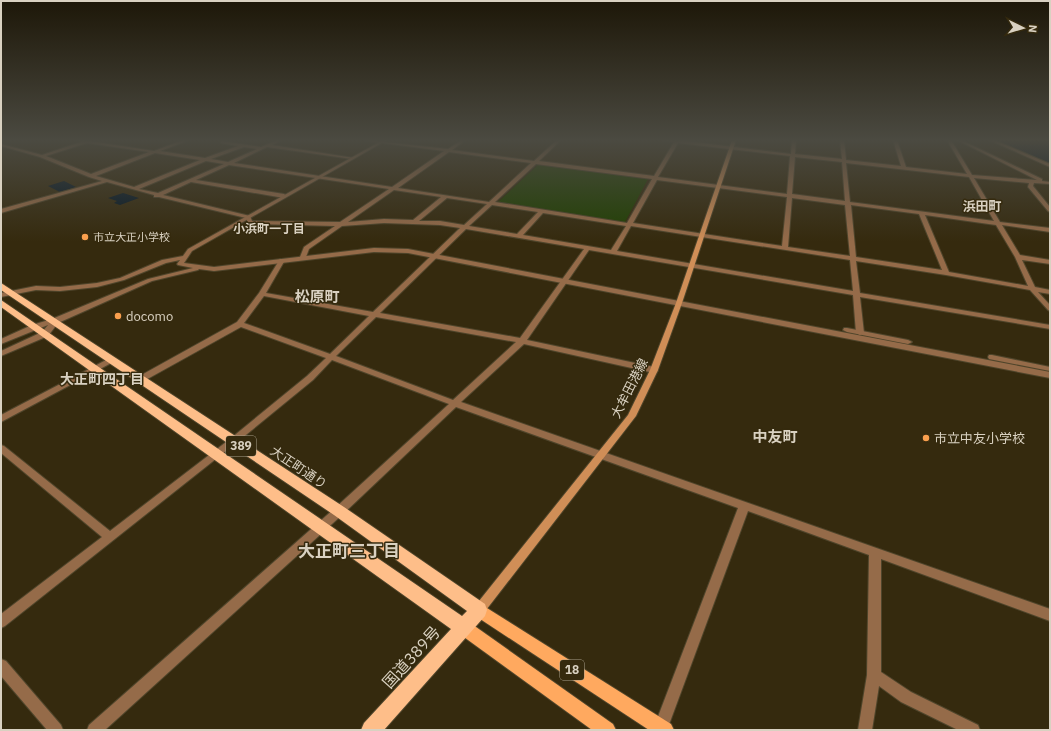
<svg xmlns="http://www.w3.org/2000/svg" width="1051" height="731" viewBox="0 0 1051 731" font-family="'IBM Plex Sans','Noto Sans JP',sans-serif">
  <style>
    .green { fill: #204001 }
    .water { fill: #031625 }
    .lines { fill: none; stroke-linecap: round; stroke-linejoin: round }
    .minor-casing { stroke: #4f452b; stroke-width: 2 }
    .tertiary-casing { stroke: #4f452b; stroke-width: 2 }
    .secondary-casing { stroke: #4f452b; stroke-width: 2 }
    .primary-casing { stroke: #4f452b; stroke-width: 2 }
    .trunk-casing { stroke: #4f452b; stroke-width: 2 }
    .minor { fill: #956b49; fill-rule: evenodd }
    .tertiary { fill: #956b49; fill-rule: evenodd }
    .secondary { fill: #d08e57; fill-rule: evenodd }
    .primary { fill: #ffa95f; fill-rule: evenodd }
    .trunk { fill: #febe89; fill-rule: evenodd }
    .poi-dot { fill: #fa9f4e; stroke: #352a0e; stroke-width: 1.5 }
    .labels { text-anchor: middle; stroke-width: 3; stroke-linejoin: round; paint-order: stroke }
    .far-poi-label { font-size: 11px; fill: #d9d1c1; stroke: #352a0e; text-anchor: start }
    .far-neighbourhood-label { font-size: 12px; font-weight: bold; fill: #d9d1c1; stroke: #352a0e }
    .shield { fill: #352a0e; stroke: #a89f8b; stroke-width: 1 }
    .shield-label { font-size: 12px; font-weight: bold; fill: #d9d1c1 }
    .far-quarter-label { font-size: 13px; font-weight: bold; fill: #d9d1c1; stroke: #352a0e }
    .poi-label { font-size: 13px; fill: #d9d1c1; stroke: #352a0e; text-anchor: start }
    .street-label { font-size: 13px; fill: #d9d1c1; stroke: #352a0e }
    .neighbourhood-label { font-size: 14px; font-weight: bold; fill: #d9d1c1; stroke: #352a0e }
    .quarter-label { font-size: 15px; font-weight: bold; fill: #d9d1c1; stroke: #352a0e }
    .near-street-label { font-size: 16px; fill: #d9d1c1; stroke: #352a0e }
    .near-neighbourhood-label { font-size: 17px; font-weight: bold; fill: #d9d1c1; stroke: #352a0e }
  </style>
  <rect width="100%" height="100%" fill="#352a0e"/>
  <polygon class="green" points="539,164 648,179 624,224 497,203"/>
  <g class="water">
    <polygon points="994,140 1050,140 1050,164"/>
    <polygon points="64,181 76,187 60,192 48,186"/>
    <polygon points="123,193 139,198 120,205 114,203 117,201 108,198"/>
  </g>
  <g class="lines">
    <defs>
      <g id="minor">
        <path d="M75 140H83L154 151 183 140H188L187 141 160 151 205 158 238 146 221 143V141H222L261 147 277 140H282L272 145 354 158 352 159 267 147 234 163 392 187 444 151 367 141 365 140 448 149 462 140H466L452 150 534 161 557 140H561L539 161 654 176 674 142 664 141 663 140H679L791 154 792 140H796L795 154 842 159 840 140H844L846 160 901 166 893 140H897L906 167 967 174 947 140H951L972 175 1037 180 961 142 954 140H961L1042 179V181L1050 182V184L1034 183 1033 186 1050 207V212L1048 211 1028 187 1029 183 974 178 1000 222 1050 228V232L1002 225 1020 255 1050 260V264L1022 260 1035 287 1050 290V294L1038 292 1050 305V311L1048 310 1030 290 946 275 856 261 860 293 1050 325V329L860 297 864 333 860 335 856 333 853 295 589 250 527 340 654 367 658 370 657 372 654 373 524 344 461 402 1050 609V621L881 559V672L911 692 978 725 980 730H958L901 702 879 686 872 730H858L867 675 869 555 748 511 667 730H655L654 727 738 508 456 407 343 514 105 730H87L89 725 335 508 449 404 332 360 313 380 236 443 5 626 1 628V614L102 537 1 453V445L4 446 110 531 230 439 307 376 326 358 241 327 142 382H136L135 380 136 378 237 322 259 293 280 259H284L285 260 266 293 373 312 460 228 440 225 384 223 342 226 309 249 306 257 303 259 300 257 304 247 335 226 250 224 248 223 246 218 159 197H154V195L107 182 1 213V209L102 181 89 177 40 157 1 146V144L42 155 81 142ZM87 143 149 152 91 174 46 156ZM678 143 790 156 787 194 658 177ZM244 147 257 149 228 162 211 159ZM449 152 531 163 489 202 398 188ZM155 153 200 160 134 187 96 176ZM795 157 842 162 845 201 792 194ZM206 161 224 164 158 193 139 189ZM846 163 969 177 994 221 850 202ZM536 164 652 179 627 223 495 202ZM229 165 389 189 340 222 252 221 250 216 163 195 191 182 284 198 287 196 284 194 196 180ZM657 180 787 197 782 246 633 223ZM394 190 441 197 413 220 384 219 348 222ZM447 198 487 204 464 225 440 221H419ZM792 198 845 205 850 256 788 247ZM492 205 538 212 517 234 469 226ZM851 205 919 214 942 270 856 257ZM543 213 626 226 611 250 523 235ZM925 215 996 225 1015 257 1028 286 949 272ZM631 226 850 260 853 291 617 251ZM466 229 584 249 520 338 380 313ZM264 296 369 316 330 354 244 323ZM376 317 516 342 453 400 336 356Z"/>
        <polygon points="989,140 994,140 1050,164 1050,167"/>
        <polygon points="108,359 111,359 115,361 1,422 1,415"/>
        <polygon points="1,659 6,661 61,725 63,730 47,730 1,676"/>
      </g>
      <g id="tertiary">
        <polygon points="383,140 387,140 192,251 184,263 214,267 374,248 408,249 1050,372 1050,378 408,253 374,252 214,271 199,269 198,270 152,281 58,323 48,336 1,356 1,351 42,332 48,325 1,344 1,339 32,325 52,319 148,279 193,268 178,265 177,264 180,260 166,263 124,280 97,287 60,291 36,290 1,297 1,293 36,286 60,287 97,283 120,278 162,260 183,256 188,249"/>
        <polygon points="844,328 847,328 908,340 912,342 908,344 847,332 843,330"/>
        <polygon points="989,355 992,355 1050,367 1050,371 989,359 988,357"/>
      </g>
      <polygon id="secondary" points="732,140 736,140 682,303 658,370 636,416 483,614 479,616 475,614 473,610 475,606 628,415 650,370 676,303"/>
      <g id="primary">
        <polygon points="479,603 671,724 674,730 649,730 474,615 471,610 474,605"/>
        <polygon points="463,620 469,622 613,724 616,730 592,730 457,632 455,627 457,622"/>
      </g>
      <polygon id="trunk" points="1,283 344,507 485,604 487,610 485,616 384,730 361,730 364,723 451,629 1,307 1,300 462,616 467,611 334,515 1,290"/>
    </defs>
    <use href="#minor" class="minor-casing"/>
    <use href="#tertiary" class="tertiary-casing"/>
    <use href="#secondary" class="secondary-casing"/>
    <use href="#primary" class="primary-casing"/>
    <use href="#trunk" class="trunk-casing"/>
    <use href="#minor" class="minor"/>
    <use href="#tertiary" class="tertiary"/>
    <use href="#secondary" class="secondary"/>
    <use href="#primary" class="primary"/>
    <use href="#trunk" class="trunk"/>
  </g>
  <linearGradient id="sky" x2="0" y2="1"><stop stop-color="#1d1708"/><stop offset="0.58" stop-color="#4b4a41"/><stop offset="1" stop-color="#4b4a41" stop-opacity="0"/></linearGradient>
  <rect width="1051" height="242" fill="url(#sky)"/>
  <g class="poi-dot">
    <circle cx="85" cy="237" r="4"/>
    <circle cx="118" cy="316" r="4"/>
    <circle cx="926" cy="438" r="4"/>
  </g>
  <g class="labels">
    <g class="far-poi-label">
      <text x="93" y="241">市立大正小学校</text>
    </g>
    <g class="far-neighbourhood-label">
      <text x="269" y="233">小浜町一丁目</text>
    </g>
    <g class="shield">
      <rect x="226" y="436" width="30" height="20" rx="3"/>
      <rect x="560" y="660" width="24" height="20" rx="3"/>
    </g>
    <g class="shield-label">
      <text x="241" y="450">389</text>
      <text x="572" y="674">18</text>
    </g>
    <g class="far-quarter-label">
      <text x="982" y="211">浜田町</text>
    </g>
    <g class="poi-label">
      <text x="126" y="321">docomo</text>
      <text x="934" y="443">市立中友小学校</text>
    </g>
    <g class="street-label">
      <text transform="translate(629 388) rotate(-63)" y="5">大牟田港線</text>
      <text transform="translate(299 467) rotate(34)" y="5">大正町通り</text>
    </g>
    <g class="neighbourhood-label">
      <text x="102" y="384">大正町四丁目</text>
    </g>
    <g class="quarter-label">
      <text x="317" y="302">松原町</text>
      <text x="775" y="442">中友町</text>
    </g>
    <g class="near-street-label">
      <text transform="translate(411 657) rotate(-48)" y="6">国道389号</text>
    </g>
    <g class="near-neighbourhood-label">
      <text x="349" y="557">大正町三丁目</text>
    </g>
  </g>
  <rect width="1051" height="731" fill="none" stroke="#d9d1c1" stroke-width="4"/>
  <g transform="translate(1023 28) rotate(95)" stroke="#352a0e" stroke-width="3" paint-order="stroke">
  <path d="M0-3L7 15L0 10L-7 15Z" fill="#d9d1c1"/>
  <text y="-6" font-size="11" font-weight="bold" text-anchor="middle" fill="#d9d1c1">N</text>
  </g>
</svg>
